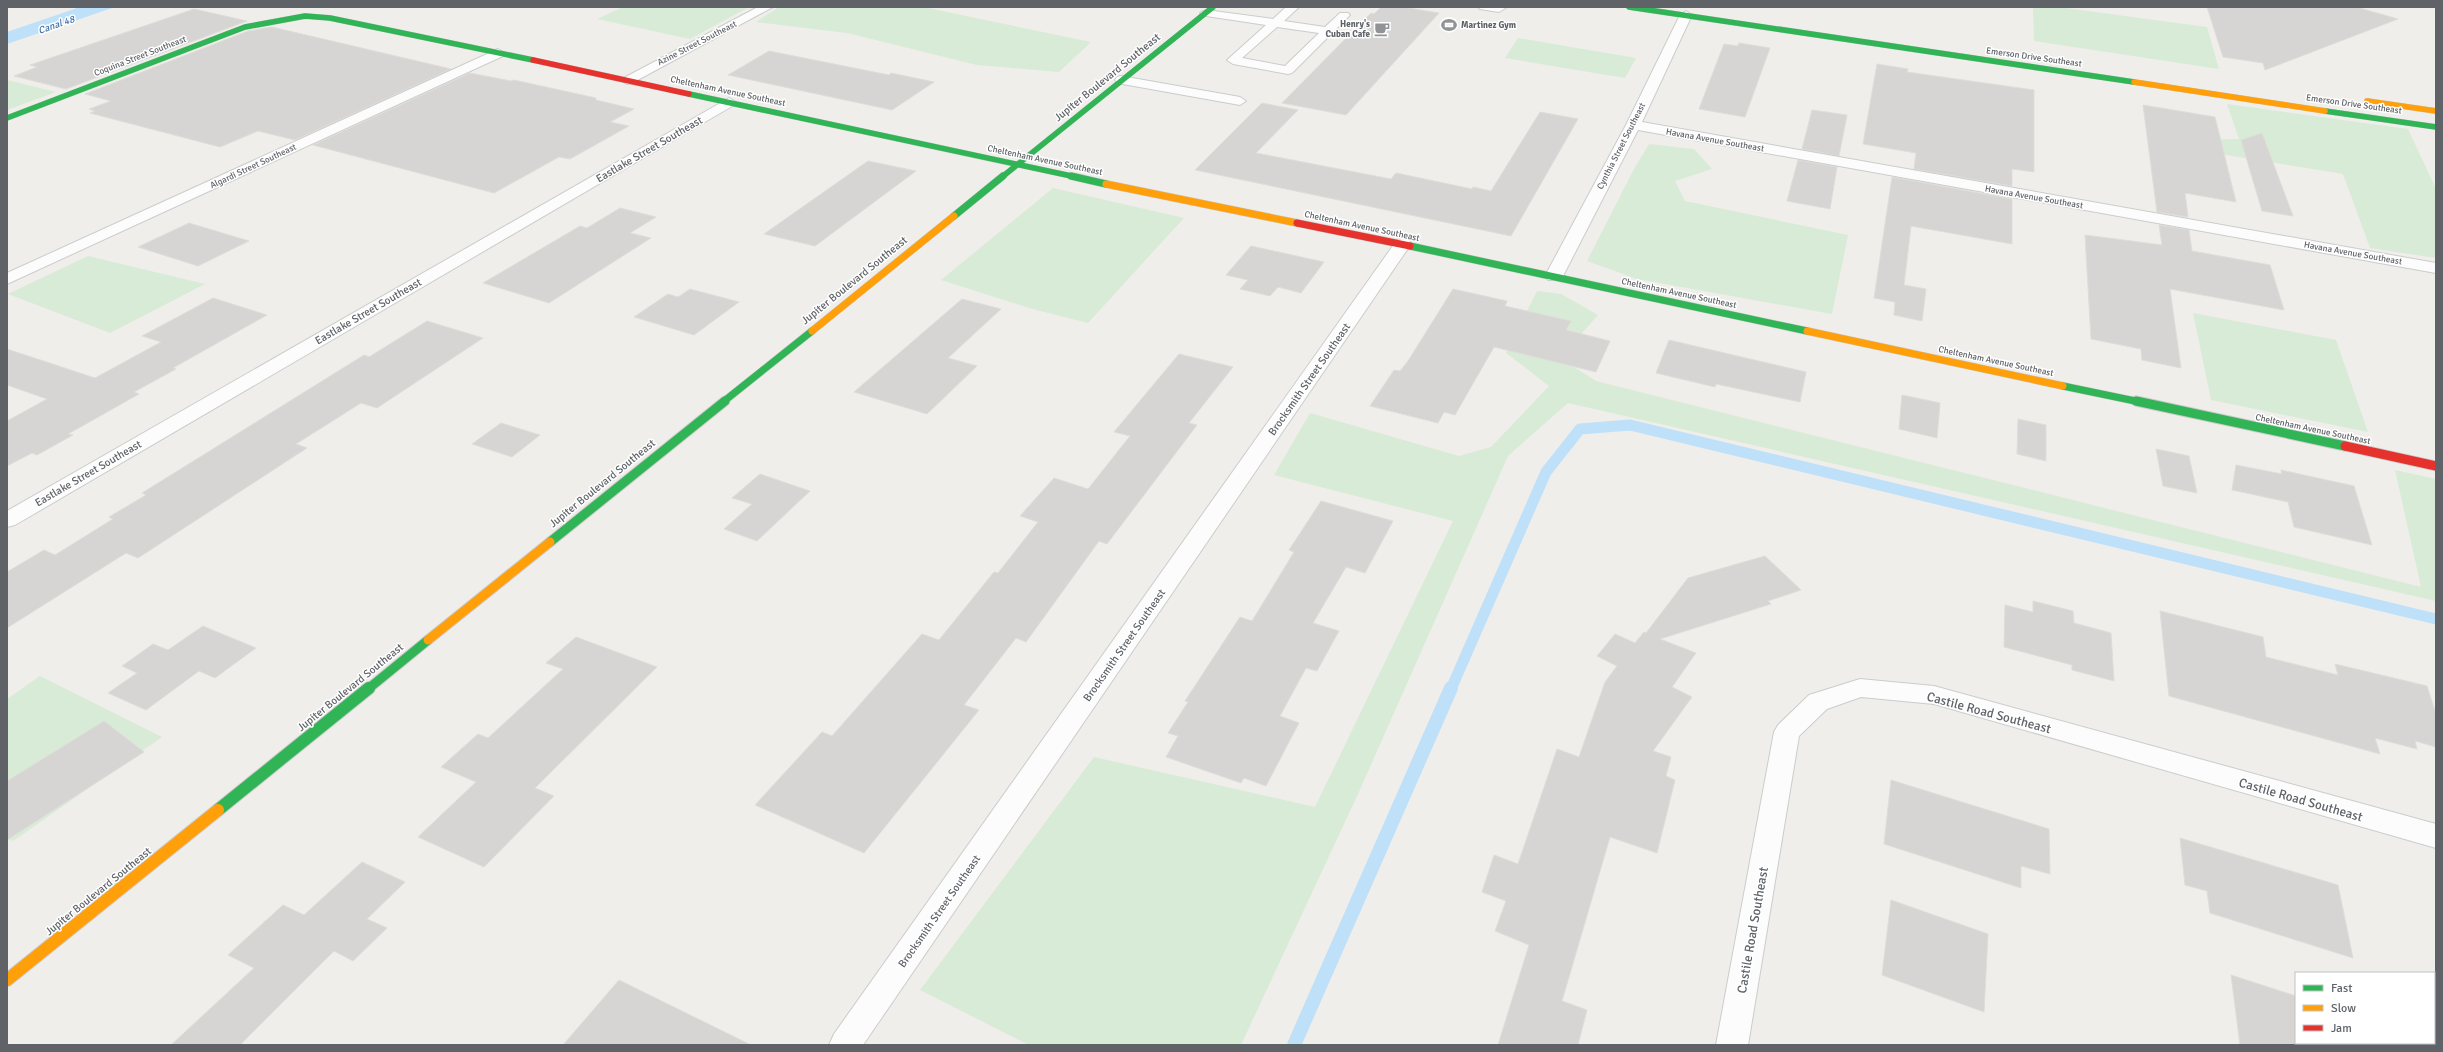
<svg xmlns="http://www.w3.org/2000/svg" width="2443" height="1052" viewBox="0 0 2443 1052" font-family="Signika,sans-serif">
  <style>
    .green { fill: #d8ebd6 }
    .water { fill: #bfe0f9 }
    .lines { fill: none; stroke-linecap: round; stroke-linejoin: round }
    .stream-far1 { stroke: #bfe0f9; stroke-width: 11 }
    .stream { stroke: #bfe0f9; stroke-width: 14 }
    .building { fill: #d6d5d3; stroke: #deddd9 }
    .lane-casing { stroke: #cbcccc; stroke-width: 2 }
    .street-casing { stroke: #cbcccc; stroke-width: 2 }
    .fast-far3-casing { stroke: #cacacb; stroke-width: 6 }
    .fast-far2-casing { stroke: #cacacb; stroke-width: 8 }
    .fast-far1-casing { stroke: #cacacb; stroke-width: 11 }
    .fast-casing { stroke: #cacacb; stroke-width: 14 }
    .slow-far3-casing { stroke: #cacacb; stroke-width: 6 }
    .slow-far2-casing { stroke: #cacacb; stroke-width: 8 }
    .slow-far1-casing { stroke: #cacacb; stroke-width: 11 }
    .slow-casing { stroke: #cacacb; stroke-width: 14 }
    .jam-far2-casing { stroke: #cacacb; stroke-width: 6 }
    .jam-far1-casing { stroke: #cacacb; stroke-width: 8 }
    .jam-casing { stroke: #cacacb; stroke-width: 11 }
    .lane { fill: #fdfcfc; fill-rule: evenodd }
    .street { fill: #fdfcfc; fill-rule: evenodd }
    .fast-far3 { stroke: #30b455; stroke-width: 5.5 }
    .fast-far2 { stroke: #30b455; stroke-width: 7 }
    .fast-far1 { stroke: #30b455; stroke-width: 9 }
    .fast { stroke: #30b455; stroke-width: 12 }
    .slow-far3 { stroke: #ff9f0a; stroke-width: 5.5 }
    .slow-far2 { stroke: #ff9f0a; stroke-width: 7 }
    .slow-far1 { stroke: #ff9f0a; stroke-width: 9 }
    .slow { stroke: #ff9f0a; stroke-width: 12 }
    .jam-far2 { stroke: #e5322d; stroke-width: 5.5 }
    .jam-far1 { stroke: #e5322d; stroke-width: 7 }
    .jam { stroke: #e5322d; stroke-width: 9 }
    .labels { text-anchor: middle; stroke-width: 3; stroke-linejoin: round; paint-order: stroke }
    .far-poi-label { font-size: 9px; font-weight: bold; fill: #5f6368; stroke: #fff; text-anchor: end }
    .far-street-label { font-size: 9px; fill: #5f6368; stroke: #fff }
    .far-water-label { font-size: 10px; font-style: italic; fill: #4174aa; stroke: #fff }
    .street-label { font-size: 11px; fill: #5f6368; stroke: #fff }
    .near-street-label { font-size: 13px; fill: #5f6368; stroke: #fff }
  </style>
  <rect width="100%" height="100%" fill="#efeeea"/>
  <g class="green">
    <polygon points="623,7 749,7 690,39 597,19"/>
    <polygon points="779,7 923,7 1091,42 1059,72 977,65 847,33 756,22"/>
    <polygon points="2033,7 2058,7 2207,27 2219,69 2034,41"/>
    <polygon points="1518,38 1636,58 1625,78 1505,58"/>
    <polygon points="7,80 56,92 7,110"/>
    <polygon points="2227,104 2408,129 2436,189 2436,258 2370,248 2343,174 2158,144 2177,140 2239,139"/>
    <polygon points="1649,144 1694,149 1712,169 1675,181 1685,201 1848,235 1832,314 1637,279 1587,261 1634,169"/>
    <polygon points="1053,188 1184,218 1088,323 1029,308 941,280"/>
    <polygon points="88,256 205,284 110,333 8,294"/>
    <polygon points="1537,291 1561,294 1598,315 1560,358 1596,381 2421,587 2395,470 2436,479 2436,601 1568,403 1508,456 1358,794 1241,1045 1029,1045 920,990 1094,757 1315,807 1453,521 1274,475 1310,413 1459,456 1491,447 1549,386 1506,353"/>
    <polygon points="2193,313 2336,340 2368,432 2211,400"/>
    <polygon points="40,676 162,737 13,841 7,838 7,699"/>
  </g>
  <polygon class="water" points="80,7 115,7 7,44 7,32"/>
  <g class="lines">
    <polyline class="stream-far1" points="1451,689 1546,472 1580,429 1630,425 2436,619"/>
    <polyline class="stream" points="1294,1045 1451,688"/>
  </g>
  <g class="building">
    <polygon points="1381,7 1403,7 1439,13 1346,115 1282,103 1371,13 1374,14"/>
    <polygon points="2207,7 2356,7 2398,19 2265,70 2263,63 2223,57"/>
    <polygon points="194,9 247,21 66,89 14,76 37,67 30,65"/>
    <polygon points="272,27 451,69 295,140 258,131 220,147 90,113 95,111 89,109 111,101 85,94 248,31"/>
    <polygon points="1739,43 1770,48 1745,117 1699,109 1724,44 1738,46"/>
    <polygon points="769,51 889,75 891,73 934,82 892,110 728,75"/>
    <polygon points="1877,64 1908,69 1907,72 2034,90 2034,172 2012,169 2012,186 1914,169 1916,153 1863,144"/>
    <polygon points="470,73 511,81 514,80 596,98 596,100 634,109 610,122 629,126 570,159 559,157 494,193 313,145"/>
    <polygon points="1262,103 1298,110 1256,153 1391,179 1396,173 1472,189 1473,187 1491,191 1540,112 1578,119 1511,236 1195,170"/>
    <polygon points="2143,105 2215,117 2236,202 2185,193 2188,217 2157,212"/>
    <polygon points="1812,110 1847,115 1839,156 1802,149"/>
    <polygon points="2262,133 2293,216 2262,211 2241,140"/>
    <polygon points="1798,160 1837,167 1830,209 1787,201"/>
    <polygon points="868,161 916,171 815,246 764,234"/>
    <polygon points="1892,177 2012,199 2012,244 1911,226 1904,285 1926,289 1922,321 1894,315 1895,302 1874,298"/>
    <polygon points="620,208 656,217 630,233 651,238 549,303 483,283 580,226 587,228"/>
    <polygon points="189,223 249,241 198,266 138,247"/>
    <polygon points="2159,225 2189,230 2192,251 2270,265 2284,310 2170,289 2181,368 2142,360 2141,349 2091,339 2085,235 2162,245"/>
    <polygon points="1251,246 1324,262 1301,293 1278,287 1270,296 1240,289 1248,280 1226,275"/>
    <polygon points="690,289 739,302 694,335 634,317 668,294 678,297"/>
    <polygon points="1453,289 1507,301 1505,306 1571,321 1566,330 1610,341 1596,372 1494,347 1455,415 1444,412 1438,423 1370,406 1394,370 1400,371 1408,361"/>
    <polygon points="213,298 267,315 173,368 176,369 134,392 139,394 68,434 73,435 37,455 32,453 7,466 7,421 47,399 7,385 7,349 95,378 161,342 142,336"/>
    <polygon points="962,299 1001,309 948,358 977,366 927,414 854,392"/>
    <polygon points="427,321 483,338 377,408 361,403 296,444 307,448 138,558 126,553 7,628 7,572 44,550 55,555 113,519 109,517 146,495 142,493 364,355 369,357"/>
    <polygon points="1669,340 1806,372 1800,402 1716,384 1715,387 1656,373"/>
    <polygon points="1179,354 1233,367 1189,423 1197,425 1107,544 1099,541 1026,642 1016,638 964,705 979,710 864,853 755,805 822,732 832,736 922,634 939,640 994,572 998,573 1038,522 1020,516 1054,478 1088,489 1130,436 1114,432"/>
    <polygon points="1902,395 1940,403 1937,438 1899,429"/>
    <polygon points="2018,419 2046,425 2046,461 2017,454"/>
    <polygon points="501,423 540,435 512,457 472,444"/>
    <polygon points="2156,449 2189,456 2197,493 2163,486"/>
    <polygon points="2236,465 2282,474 2281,470 2354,486 2372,545 2294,527 2288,502 2232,490"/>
    <polygon points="760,474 810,491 757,541 724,529 752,504 732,498"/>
    <polygon points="1321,501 1393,521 1365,573 1346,567 1313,623 1339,631 1317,671 1306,668 1280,716 1299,723 1266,786 1244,778 1241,783 1166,757 1178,736 1168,733 1188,702 1185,701 1240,617 1252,621 1294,552 1289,550"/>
    <polygon points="1765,556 1801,590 1768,601 1771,604 1660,639 1696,653 1672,687 1692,697 1653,751 1671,757 1666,776 1675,780 1657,853 1610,837 1562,1001 1587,1010 1578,1045 1498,1045 1529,945 1495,931 1506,901 1482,892 1494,855 1518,864 1557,749 1579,757 1605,682 1617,666 1597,656 1615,634 1635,643 1644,632 1646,633 1688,578"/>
    <polygon points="2033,601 2073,611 2074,623 2111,633 2114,681 2072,670 2072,665 2004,647 2005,605 2033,612"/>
    <polygon points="2160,611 2263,637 2266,657 2338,675 2335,664 2427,686 2436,714 2436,747 2415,741 2417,749 2375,738 2380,754 2169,696"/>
    <polygon points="203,626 256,648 215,678 199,671 146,710 108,693 137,673 122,666 153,644 168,650"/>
    <polygon points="576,637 657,667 535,788 554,796 484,867 418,837 476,782 441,767 478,734 488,738 563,669 546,663"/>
    <polygon points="104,721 144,752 7,840 7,781"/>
    <polygon points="1891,780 2049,829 2050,874 2021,866 2021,888 1884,844"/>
    <polygon points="2180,838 2338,885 2353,958 2210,913 2207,891 2185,885"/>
    <polygon points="362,862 405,882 367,919 387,928 353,961 334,951 240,1045 171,1045 254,968 228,955 283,905 304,915"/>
    <polygon points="1891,900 1988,934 1984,1012 1882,975"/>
    <polygon points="2231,975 2296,996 2296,1045 2240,1045"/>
    <polygon points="619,980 751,1045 563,1045"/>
  </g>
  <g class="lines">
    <defs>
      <g id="lane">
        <path d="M1286 7H1299L1284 21 1325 27 1340 13H1348L1350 15 1292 73 1288 74 1233 64 1227 60 1266 25 1206 16 1200 13 1206 10 1273 19ZM1277 27 1319 33 1285 66 1242 58Z"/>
        <polygon points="1478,7 1507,7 1499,12 1480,9"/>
        <polygon points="1121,76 1240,97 1246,101 1240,105 1117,83 1115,80 1117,77"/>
      </g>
      <g id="street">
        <polygon points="758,7 773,7 632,83 627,84 620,80"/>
        <polygon points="1686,11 1692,15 1642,122 2436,263 2436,273 1638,130 1563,276 1560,280 1548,280 1545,276 1626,125 1680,15"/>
        <polygon points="498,49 505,53 503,56 7,284 7,273"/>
        <polygon points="729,98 736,102 734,105 15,525 7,527 7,511"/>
        <polygon points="1403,239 1409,240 1411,244 863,1045 829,1045 834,1034 1397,240"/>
        <polygon points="1860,679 1934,686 2436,824 2436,848 1934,704 1861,697 1827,709 1799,736 1748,1045 1716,1045 1774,732 1778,725 1809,695"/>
      </g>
      <g id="fast-far3">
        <polyline points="1629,7 2134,82"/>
        <polyline points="689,94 1076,177"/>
        <polyline points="2325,111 2436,127"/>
        <polyline points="7,118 245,27 305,16 330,18 533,60"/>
        <polyline points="1002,177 1213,7"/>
      </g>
      <g id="fast-far2">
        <polyline points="1071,176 1106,184"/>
        <polyline points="954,216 1003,176"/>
        <polyline points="1410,246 1807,331"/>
        <polyline points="2063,386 2140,402"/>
        <polyline points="723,402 812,331"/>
      </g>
      <g id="fast-far1">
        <polyline points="2136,401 2345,446"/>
        <polyline points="550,542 725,401"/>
        <polyline points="368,689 428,640"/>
      </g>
      <polyline id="fast" points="218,810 369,688"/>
      <g id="slow-far3">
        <polyline points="2134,82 2325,111"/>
        <polyline points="2367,101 2436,111"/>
      </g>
      <g id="slow-far2">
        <polyline points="1106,184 1297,223"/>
        <polyline points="812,331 954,216"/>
        <polyline points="1807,331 2063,386"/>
      </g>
      <polyline id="slow-far1" points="428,640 550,542"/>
      <polyline id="slow" points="7,980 218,810"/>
      <polyline id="jam-far2" points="533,60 689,94"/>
      <polyline id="jam-far1" points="1297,223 1410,246"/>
      <polyline id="jam" points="2345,446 2436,466"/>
    </defs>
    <use href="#lane" class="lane-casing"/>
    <use href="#street" class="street-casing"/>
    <use href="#fast-far3" class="fast-far3-casing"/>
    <use href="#fast-far2" class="fast-far2-casing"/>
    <use href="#fast-far1" class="fast-far1-casing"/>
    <use href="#fast" class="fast-casing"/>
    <use href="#slow-far3" class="slow-far3-casing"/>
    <use href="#slow-far2" class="slow-far2-casing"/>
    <use href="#slow-far1" class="slow-far1-casing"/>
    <use href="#slow" class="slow-casing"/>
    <use href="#jam-far2" class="jam-far2-casing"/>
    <use href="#jam-far1" class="jam-far1-casing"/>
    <use href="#jam" class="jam-casing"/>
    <use href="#lane" class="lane"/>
    <use href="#street" class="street"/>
    <use href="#fast-far3" class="fast-far3"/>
    <use href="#fast-far2" class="fast-far2"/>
    <use href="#fast-far1" class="fast-far1"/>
    <use href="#fast" class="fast"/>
    <use href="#slow-far3" class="slow-far3"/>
    <use href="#slow-far2" class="slow-far2"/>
    <use href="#slow-far1" class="slow-far1"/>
    <use href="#slow" class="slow"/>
    <use href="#jam-far2" class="jam-far2"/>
    <use href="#jam-far1" class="jam-far1"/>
    <use href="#jam" class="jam"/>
  </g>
  <defs>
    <symbol id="stadium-bare" viewBox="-9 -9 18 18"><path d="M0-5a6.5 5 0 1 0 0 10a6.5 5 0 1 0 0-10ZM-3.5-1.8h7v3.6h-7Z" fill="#919496" stroke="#fff" stroke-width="2.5" paint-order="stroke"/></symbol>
    <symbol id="cafe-bare" viewBox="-9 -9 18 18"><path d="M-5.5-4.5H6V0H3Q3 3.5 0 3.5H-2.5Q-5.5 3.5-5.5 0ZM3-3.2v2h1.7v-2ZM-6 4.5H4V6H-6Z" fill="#919496" stroke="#fff" stroke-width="2.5" paint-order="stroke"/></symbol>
  </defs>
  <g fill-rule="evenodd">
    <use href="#stadium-bare" x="1438" y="14" width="22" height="22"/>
    <use href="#cafe-bare" x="1371" y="18" width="22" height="22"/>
  </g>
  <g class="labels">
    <g class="far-poi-label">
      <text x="1370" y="27">Henry's<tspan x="1370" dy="10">Cuban Cafe</tspan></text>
      <text x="1461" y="28" text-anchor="start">Martinez Gym</text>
    </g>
    <g class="far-street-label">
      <text transform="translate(697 43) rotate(-27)" y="3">Azine Street Southeast</text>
      <text transform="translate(140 56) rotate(-21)" y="3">Coquina Street Southeast</text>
      <text transform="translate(2034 57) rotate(8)" y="3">Emerson Drive Southeast</text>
      <text transform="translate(728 91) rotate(12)" y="3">Cheltenham Avenue Southeast</text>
      <text transform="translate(2354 104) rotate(8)" y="3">Emerson Drive Southeast</text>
      <text transform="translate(1715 140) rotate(10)" y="3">Havana Avenue Southeast</text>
      <text transform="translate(1621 146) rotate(-63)" y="3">Cynthia Street Southeast</text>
      <text transform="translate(1045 160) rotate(12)" y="3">Cheltenham Avenue Southeast</text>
      <text transform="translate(253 166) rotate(-25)" y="3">Algardi Street Southeast</text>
      <text transform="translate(2034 197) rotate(10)" y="3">Havana Avenue Southeast</text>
      <text transform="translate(1362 226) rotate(12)" y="3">Cheltenham Avenue Southeast</text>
      <text transform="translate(2353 253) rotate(10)" y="3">Havana Avenue Southeast</text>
      <text transform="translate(1679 293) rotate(12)" y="3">Cheltenham Avenue Southeast</text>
      <text transform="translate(1996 361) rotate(12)" y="3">Cheltenham Avenue Southeast</text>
      <text transform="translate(2313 429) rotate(12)" y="3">Cheltenham Avenue Southeast</text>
    </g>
    <g class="far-water-label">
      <text transform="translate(56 24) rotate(-19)" y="4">Canal 48</text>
    </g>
    <g class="street-label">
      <text transform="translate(1107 77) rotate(-39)" y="4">Jupiter Boulevard Southeast</text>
      <text transform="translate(649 149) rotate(-30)" y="4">Eastlake Street Southeast</text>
      <text transform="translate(854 280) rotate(-39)" y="4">Jupiter Boulevard Southeast</text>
      <text transform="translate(368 311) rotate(-30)" y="4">Eastlake Street Southeast</text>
      <text transform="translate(1309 379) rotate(-55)" y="4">Brocksmith Street Southeast</text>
      <text transform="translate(88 473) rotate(-30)" y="4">Eastlake Street Southeast</text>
      <text transform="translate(602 483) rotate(-39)" y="4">Jupiter Boulevard Southeast</text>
      <text transform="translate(1124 645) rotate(-55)" y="4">Brocksmith Street Southeast</text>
      <text transform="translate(350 687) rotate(-39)" y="4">Jupiter Boulevard Southeast</text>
      <text transform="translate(98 891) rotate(-39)" y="4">Jupiter Boulevard Southeast</text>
      <text transform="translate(939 911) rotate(-55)" y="4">Brocksmith Street Southeast</text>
    </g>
    <g class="near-street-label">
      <text transform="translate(1989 712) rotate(15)" y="5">Castile Road Southeast</text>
      <text transform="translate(2301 799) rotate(16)" y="5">Castile Road Southeast</text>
      <text transform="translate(1752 930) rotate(-80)" y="5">Castile Road Southeast</text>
    </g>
  </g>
  <rect width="2443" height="1052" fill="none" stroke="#5f6368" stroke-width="16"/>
  <rect x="2295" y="972" width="140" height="72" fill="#ffffff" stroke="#bfc1c3"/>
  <rect x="2303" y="985" width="20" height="6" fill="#30b455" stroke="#bfc1c3"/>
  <text x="2331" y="992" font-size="12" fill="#5f6368">Fast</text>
  <rect x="2303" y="1005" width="20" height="6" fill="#ff9f0a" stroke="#bfc1c3"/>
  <text x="2331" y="1012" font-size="12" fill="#5f6368">Slow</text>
  <rect x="2303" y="1025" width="20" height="6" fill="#e5322d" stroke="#bfc1c3"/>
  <text x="2331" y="1032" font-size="12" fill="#5f6368">Jam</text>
</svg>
